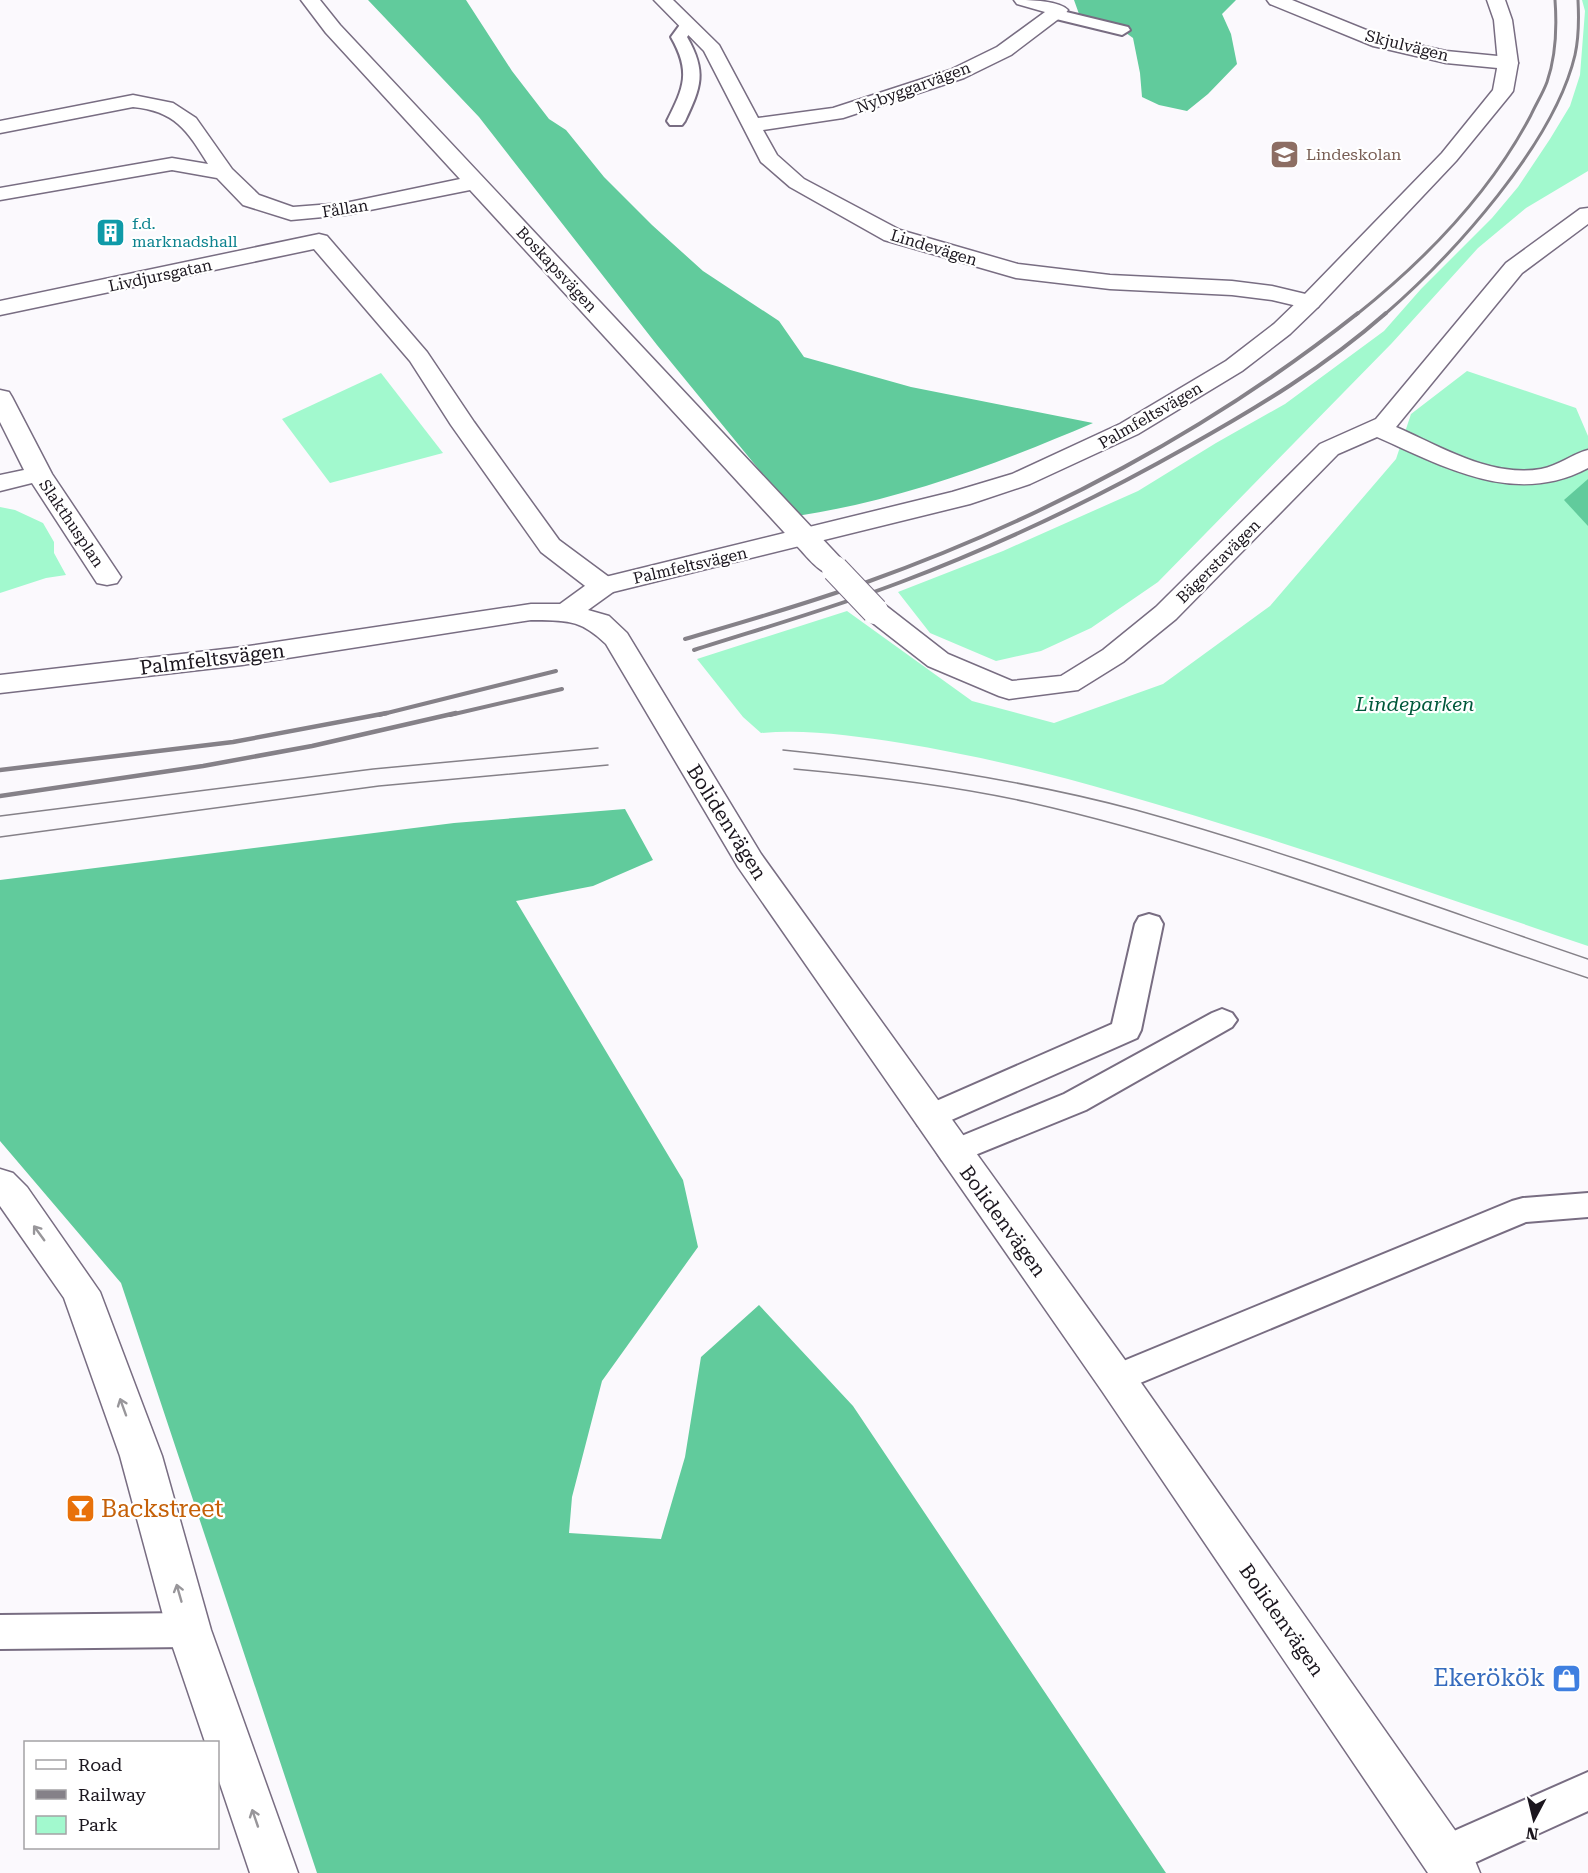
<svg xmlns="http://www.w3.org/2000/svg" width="1588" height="1873" viewBox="0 0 1588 1873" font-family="'Roboto Serif',serif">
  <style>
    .green { fill: #a2f9ce }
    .forest { fill: #61cb9c }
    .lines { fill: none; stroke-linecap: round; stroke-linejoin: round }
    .lane-casing { stroke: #786d82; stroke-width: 4 }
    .street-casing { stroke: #786d82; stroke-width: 3 }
    .secondary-casing { stroke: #786d82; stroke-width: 3 }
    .lane { fill: #fff; fill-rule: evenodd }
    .street { fill: #fff; fill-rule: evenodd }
    .secondary { fill: #fff; fill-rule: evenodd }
    .tram { stroke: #858188; stroke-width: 1.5 }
    .rail-far2 { stroke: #858188; stroke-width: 3 }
    .rail-far1 { stroke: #858188; stroke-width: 4 }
    .rail { stroke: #858188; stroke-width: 4.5 }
    .street-bridge-casing { stroke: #786d82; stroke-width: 28; stroke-linecap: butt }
    .street-bridge { stroke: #fff; stroke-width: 26 }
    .oneway { stroke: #98969a }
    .labels { text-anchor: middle; stroke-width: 4.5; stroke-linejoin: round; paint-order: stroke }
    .far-street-label { font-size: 16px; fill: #1b161e; stroke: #fff }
    .far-education-label { font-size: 16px; fill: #785e54; stroke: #fff; text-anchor: start }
    .far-culture-label { font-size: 16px; fill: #0d838f; stroke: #fff; text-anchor: start }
    .street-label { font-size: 20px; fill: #1b161e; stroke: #fff }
    .park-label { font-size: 20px; font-style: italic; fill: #00593b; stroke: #fff }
    .near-food-label { font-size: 24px; fill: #c56008; stroke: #fff; text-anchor: start }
    .near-shop-label { font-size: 24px; fill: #366cbe; stroke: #fff; text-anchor: end }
  </style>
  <rect width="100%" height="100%" fill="#fbf9fd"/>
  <g class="green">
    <polygon points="1582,0 1588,0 1588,171 1526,208 1478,248 1392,343 1158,582 1091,628 1041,651 996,661 930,633 898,592 1003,551 1138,491 1216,443 1285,404 1384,331 1421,289 1492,218 1518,187 1550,139 1570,106 1580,75 1585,11"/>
    <path d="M1467 371 1576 408 1588 436V946C1432 893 1276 838 1118 793 1046 772 974 755 901 743 854 736 808 729 761 733L743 717 697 659 847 611 972 701 1054 723 1163 684 1270 606 1396 459 1411 414Z"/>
    <polygon points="381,373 443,453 330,483 282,419"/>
    <polygon points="0,507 15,510 43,523 54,542 54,553 66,575 46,578 0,593"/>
  </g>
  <g class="forest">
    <path d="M368 0H466L512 71 549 119 566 130 604 177 652 225 703 271 779 321 804 357 911 387 1093 423C997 464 901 500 797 516L657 345 479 117Z"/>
    <polygon points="1074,0 1236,0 1222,14 1231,34 1237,64 1208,94 1187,111 1159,105 1142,97 1140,73 1133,38 1122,30 1072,18 1079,14"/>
    <polygon points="1588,479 1588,526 1564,500"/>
    <polygon points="625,809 653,860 593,886 516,901 683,1180 698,1247 602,1381 572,1497 569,1533 661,1539 685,1457 701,1357 759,1305 853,1406 1166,1873 317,1873 121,1283 0,1141 0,880 454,823"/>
  </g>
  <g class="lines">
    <defs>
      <g id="lane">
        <polygon points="1054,9 1128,27 1130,30 1122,35 1048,17 1046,14 1048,11"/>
        <path d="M688 20 696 25 687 37C707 72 701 87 685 121L682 125H670L667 121C684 87 691 72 671 37L682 22Z"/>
        <polygon points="1149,914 1159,917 1163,924 1141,1030 1137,1038 940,1125 929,1128 918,1125 914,1117 918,1109 1112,1024 1135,924 1139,917"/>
        <polygon points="1222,1009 1232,1013 1237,1020 1232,1027 1086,1110 953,1164 942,1160 937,1152 942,1144 1064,1094 1212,1013"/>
        <polygon points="1588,1193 1588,1217 1526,1222 1116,1393 1104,1389 1099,1379 1104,1369 1512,1201 1523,1198"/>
        <polygon points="189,1613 202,1618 208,1630 202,1642 189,1647 0,1649 0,1615"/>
        <polygon points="1588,1772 1588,1811 1452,1873 1436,1873 1429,1870 1423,1856 1429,1842"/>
      </g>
      <g id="street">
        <path d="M301 0H320L340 25 845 563 849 569 845 575C822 580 809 558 795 544L470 190 345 215 291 220 243 205 217 178 172 170 0 200V188L172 158 208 164C187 130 175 111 133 107L0 133V121L133 95 173 103 196 118 232 169 259 195 293 207 345 203 460 179 326 33Z"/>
        <path d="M654 0H673L719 45 758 118 833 108 950 70 997 47 1045 12 1017 4 1014 0C1029 0 1058 0 1068 10L1065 14 1011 55 964 78 843 118 763 130 777 155 804 179 900 230 1018 264 1110 275 1232 281 1272 286 1318 297 1321 302 1318 307 1310 309 1272 300 1232 295 1110 289 1016 278 884 240 790 187 761 162 704 51Z"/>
        <polygon points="1267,0 1292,0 1386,38 1446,51 1508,57 1515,59 1518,63 1515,67 1508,69 1446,63 1373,46 1270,4"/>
        <path d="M1588 208V224L1522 273 1396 427C1440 446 1491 478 1541 469 1558 466 1572 454 1588 450V468C1515 507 1445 467 1377 437L1338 454 1176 619 1123 662 1078 690 1009 699 999 696 928 666 865 617 861 611 865 605 875 603 885 605 948 654 1012 681 1061 676 1103 650 1156 607 1320 444 1376 419 1506 263 1580 209Z"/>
        <polygon points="319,234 327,236 427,352 474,422 559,540 613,580 617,586 613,592 603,594 593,592 541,552 451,425 410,361 314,249 0,315 0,301"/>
        <polygon points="0,390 9,392 12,397 52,474 121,577 117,583 107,585 97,583 32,483 0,491 0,475 24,470 0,422"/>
        <polygon points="0,1169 13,1173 27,1187 100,1292 162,1456 211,1630 298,1873 250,1873 218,1778 218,1742 205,1742 167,1630 120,1456 64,1298 0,1206"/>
      </g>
      <path id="secondary" d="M1487 0H1505L1512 20 1518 63 1513 91 1510 95 1456 161 1318 307 1290 334 1242 371 1138 434 1030 484 970 504 613 592 588 610 609 616 627 633 761 854 1130 1367 1473 1856 1480 1873H1428L1102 1391 738 867 606 644C579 618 566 621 531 620L242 665 0 693V675L242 647 531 604H560L593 580 952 492 1012 474 1120 424 1226 361 1274 324 1302 297 1442 153 1493 90 1498 63 1494 20Z"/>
    </defs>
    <use href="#lane" class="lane-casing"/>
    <use href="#street" class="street-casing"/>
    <use href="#secondary" class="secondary-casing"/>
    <use href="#lane" class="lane"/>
    <use href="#street" class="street"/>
    <use href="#secondary" class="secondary"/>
    <g class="tram">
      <path d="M783 750C902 762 1020 779 1136 810 1289 852 1438 908 1588 959"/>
      <path d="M794 769C872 776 950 785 1027 802 1218 845 1402 917 1588 978"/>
      <polyline points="0,816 373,769 598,748"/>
      <polyline points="0,837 379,786 608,765"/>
    </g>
    <g class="rail-far2">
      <path d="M1356 315C1425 260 1490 193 1531 115 1536 104 1543 93 1547 82 1556 56 1557 27 1555 0"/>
      <path d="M1384 315C1453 255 1554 144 1575 55 1579 37 1579 19 1578 0"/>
    </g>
    <g class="rail-far1">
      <path d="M685 639C746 621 807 604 867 582 1043 519 1212 429 1358 313"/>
      <path d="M694 650C763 628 833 608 901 582 999 545 1095 499 1187 447 1257 408 1326 366 1386 313"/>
      <polyline points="379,715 556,671"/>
      <polyline points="450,715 562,689"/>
    </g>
    <g class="rail">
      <polyline points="0,770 233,742 387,713"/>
      <polyline points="0,796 203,766 312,746 456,713"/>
    </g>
    <defs>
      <polyline id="street-bridge" points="835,569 875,611"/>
    </defs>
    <use href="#street-bridge" class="street-bridge-casing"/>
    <use href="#street-bridge" class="street-bridge"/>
  </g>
  <defs><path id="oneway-shaft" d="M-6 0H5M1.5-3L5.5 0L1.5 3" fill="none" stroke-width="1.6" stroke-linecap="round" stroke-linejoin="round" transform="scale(1.5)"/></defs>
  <g class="oneway">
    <use href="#oneway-shaft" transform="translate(39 1233) rotate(-126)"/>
    <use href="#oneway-shaft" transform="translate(123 1407) rotate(-110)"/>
    <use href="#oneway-shaft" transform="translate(179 1593) rotate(-106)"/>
    <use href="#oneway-shaft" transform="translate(255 1818) rotate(-109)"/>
  </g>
  <defs>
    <symbol id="school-square" viewBox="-11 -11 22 22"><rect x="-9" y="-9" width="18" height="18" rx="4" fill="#8d6e63" stroke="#fff"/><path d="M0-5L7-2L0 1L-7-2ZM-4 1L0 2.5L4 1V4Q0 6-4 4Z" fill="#fff"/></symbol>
    <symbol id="building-square" viewBox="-11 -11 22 22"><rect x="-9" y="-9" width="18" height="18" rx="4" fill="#0f9aa8" stroke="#fff"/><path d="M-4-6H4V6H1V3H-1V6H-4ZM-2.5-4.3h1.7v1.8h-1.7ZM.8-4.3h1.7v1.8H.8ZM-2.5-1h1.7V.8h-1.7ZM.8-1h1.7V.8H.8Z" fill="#fff"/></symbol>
    <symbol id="bar-square" viewBox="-11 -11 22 22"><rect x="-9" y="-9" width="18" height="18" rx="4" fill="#e8710a" stroke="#fff"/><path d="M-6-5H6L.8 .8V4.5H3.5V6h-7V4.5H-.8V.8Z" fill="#fff"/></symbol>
    <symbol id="shop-square" viewBox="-11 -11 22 22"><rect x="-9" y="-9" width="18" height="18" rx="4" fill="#3f7fe0" stroke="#fff"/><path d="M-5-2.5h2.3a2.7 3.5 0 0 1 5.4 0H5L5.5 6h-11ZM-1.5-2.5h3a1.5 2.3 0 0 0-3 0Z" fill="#fff"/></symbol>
  </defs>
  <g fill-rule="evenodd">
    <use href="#school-square" x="1268" y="138" width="33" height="33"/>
    <use href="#building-square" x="94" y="216" width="33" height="33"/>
    <use href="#bar-square" x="64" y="1492" width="33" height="33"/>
    <use href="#shop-square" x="1550" y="1662" width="33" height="33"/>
  </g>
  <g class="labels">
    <g class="far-street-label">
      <text transform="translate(1407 45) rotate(14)" y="6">Skjulvägen</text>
      <text transform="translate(913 87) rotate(-20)" y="6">Nybyggarvägen</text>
      <text transform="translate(345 208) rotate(-9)" y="6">Fållan</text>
      <text transform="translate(934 247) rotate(17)" y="6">Lindevägen</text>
      <text transform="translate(557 269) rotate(47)" y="6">Boskapsvägen</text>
      <text transform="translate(160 275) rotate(-12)" y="6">Livdjursgatan</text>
      <text transform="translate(1150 415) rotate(-30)" y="6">Palmfeltsvägen</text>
      <text transform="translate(72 523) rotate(56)" y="6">Slakthusplan</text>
      <text transform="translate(1218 561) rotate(-45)" y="6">Bägerstavägen</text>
      <text transform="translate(690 565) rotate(-13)" y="6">Palmfeltsvägen</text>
    </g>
    <g class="far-education-label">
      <text x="1306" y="160">Lindeskolan</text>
    </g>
    <g class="far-culture-label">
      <text x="132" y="229">f.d.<tspan x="132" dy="18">marknadshall</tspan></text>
    </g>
    <g class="street-label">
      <text transform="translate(212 659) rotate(-7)" y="7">Palmfeltsvägen</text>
      <text transform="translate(727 822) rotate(58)" y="7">Bolidenvägen</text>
      <text transform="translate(1003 1221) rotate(54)" y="7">Bolidenvägen</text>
      <text transform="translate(1282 1620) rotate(55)" y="7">Bolidenvägen</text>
    </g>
    <g class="park-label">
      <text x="1415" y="711">Lindeparken</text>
    </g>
    <g class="near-food-label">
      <text x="101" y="1517">Backstreet</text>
    </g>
    <g class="near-shop-label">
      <text x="1545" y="1686">Ekerökök</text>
    </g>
  </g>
  <rect x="24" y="1741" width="195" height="108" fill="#ffffff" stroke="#a4a2a5" stroke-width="1.5"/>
  <rect x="36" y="1760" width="30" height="9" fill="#ffffff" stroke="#a4a2a5" stroke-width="1.5"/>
  <text x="78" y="1771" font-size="18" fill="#1b161e">Road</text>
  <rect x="36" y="1790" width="30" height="9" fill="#858188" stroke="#a4a2a5" stroke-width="1.5"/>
  <text x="78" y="1801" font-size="18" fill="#1b161e">Railway</text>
  <rect x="36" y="1816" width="30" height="18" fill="#a2f9ce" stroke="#a4a2a5" stroke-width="1.5"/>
  <text x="78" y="1831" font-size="18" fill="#1b161e">Park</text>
  <g transform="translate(1534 1819) rotate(187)" stroke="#ffffff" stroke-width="4.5" paint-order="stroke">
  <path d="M0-4.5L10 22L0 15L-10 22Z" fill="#1b161e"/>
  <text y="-9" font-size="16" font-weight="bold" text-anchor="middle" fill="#1b161e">N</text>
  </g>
</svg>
